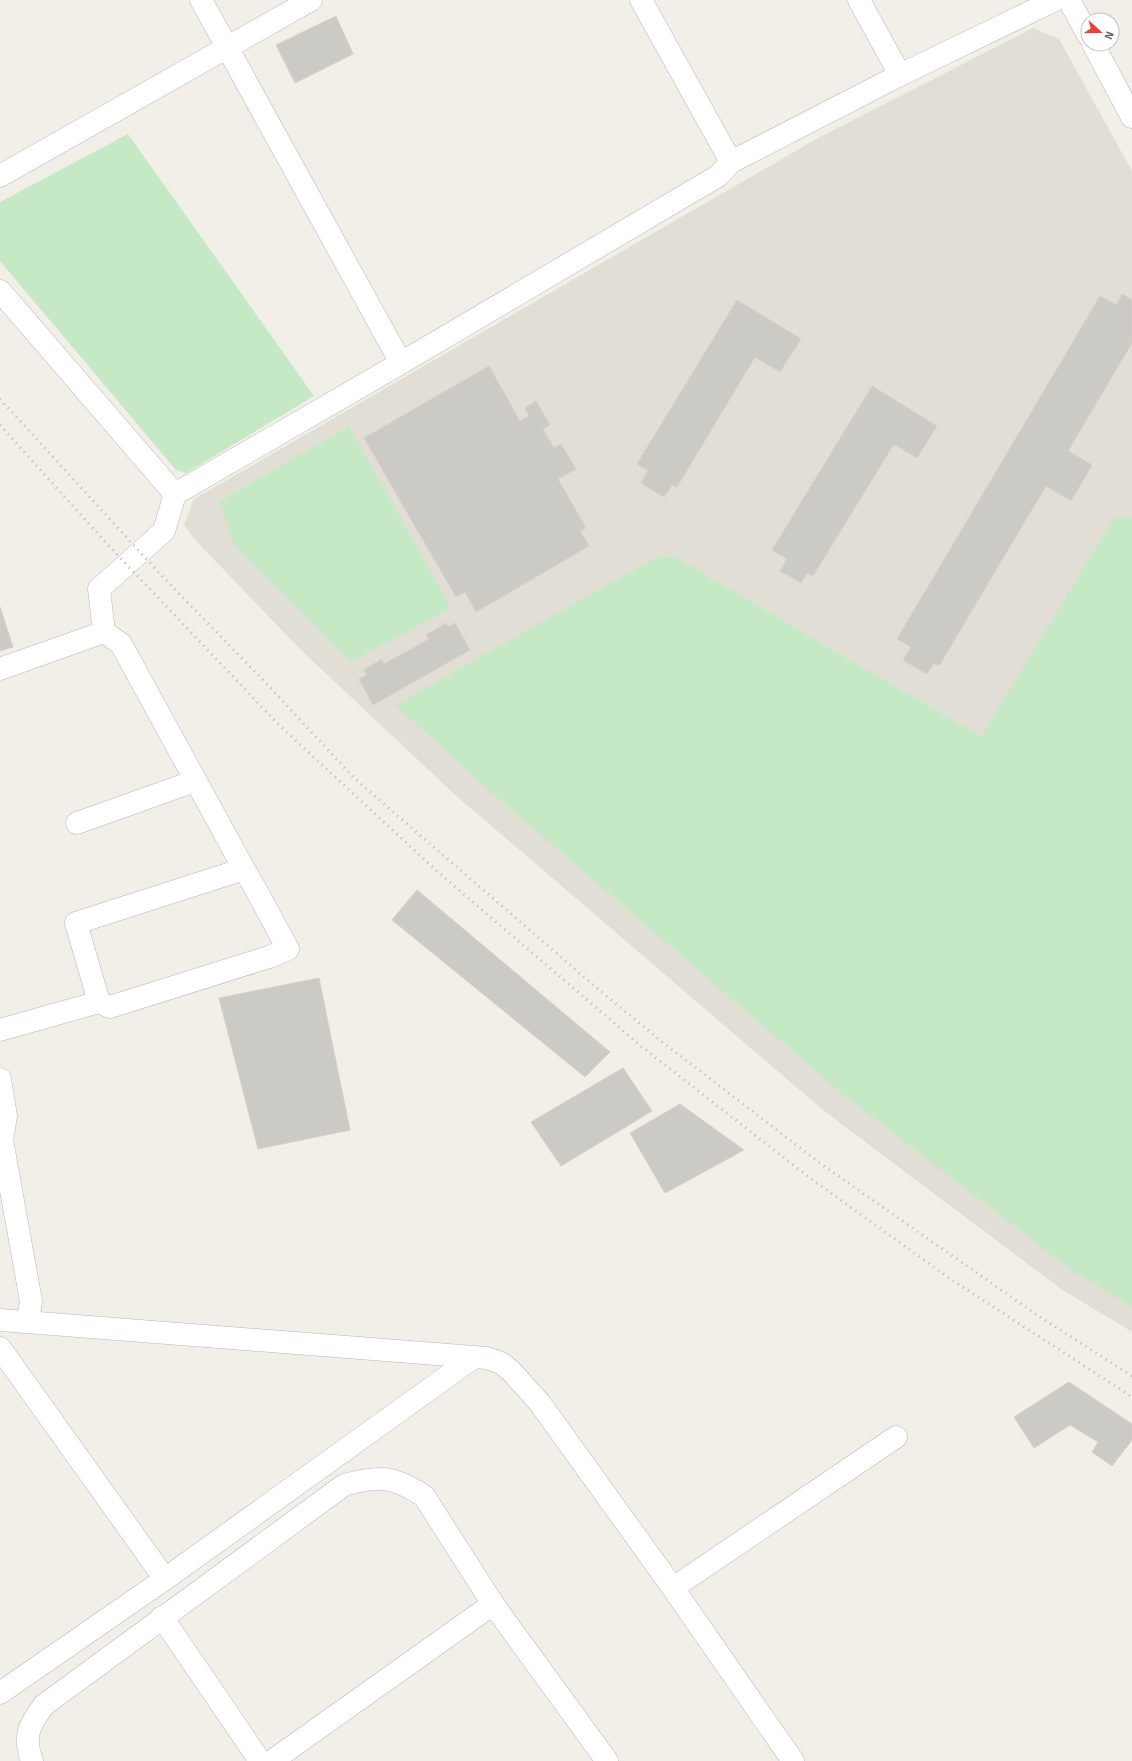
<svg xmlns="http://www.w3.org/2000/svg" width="1132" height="1761" viewBox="0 0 1132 1761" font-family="Signika,sans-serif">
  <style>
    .education { fill: #e1ded6 }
    .green { fill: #c5e8c5 }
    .building { fill: #cccac5; stroke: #d6d1c6 }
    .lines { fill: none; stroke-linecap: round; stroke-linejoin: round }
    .minor-casing { stroke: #b5b8bc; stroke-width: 23 }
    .minor { stroke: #fff; stroke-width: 22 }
    .rail { stroke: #b6b7b8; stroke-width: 3; stroke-dasharray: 1 5; stroke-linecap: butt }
  </style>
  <rect width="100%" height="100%" fill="#f1efe8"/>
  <polygon class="education" points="1033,28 1059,39 1132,171 1132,1332 1061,1289 823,1110 453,793 301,650 197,542 184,525 194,499 818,138"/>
  <g class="green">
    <polygon points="128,134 314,396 186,473 176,470 0,261 0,202"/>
    <polygon points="349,426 451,608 351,662 234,544 219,502"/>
    <polygon points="1132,516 1132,1307 1074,1272 845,1096 500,800 395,705 658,556 675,557 981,737 1113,519"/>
  </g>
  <g class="building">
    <polygon points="336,16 353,54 295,83 276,45"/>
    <polygon points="1122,294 1132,300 1132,343 1068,451 1092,465 1071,501 1046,486 939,666 934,663 927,674 903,660 911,647 897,639 1100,296 1116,305"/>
    <polygon points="737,300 801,339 780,372 755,357 677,487 672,485 664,497 641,483 648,470 637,464"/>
    <polygon points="489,366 520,421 529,416 525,408 536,401 550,425 543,429 554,448 561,444 576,469 558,479 586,528 580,531 589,546 476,612 465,592 456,597 364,438"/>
    <polygon points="872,386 937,426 917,458 894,444 813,576 807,573 801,583 780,571 787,559 772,550"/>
    <polygon points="0,607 13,647 0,651"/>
    <polygon points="446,623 448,627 455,623 470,650 373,705 359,679 367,675 364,670 382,659 384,664 429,639 426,635"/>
    <polygon points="417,890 610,1052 585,1077 392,920"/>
    <polygon points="319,978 350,1130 258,1149 219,998"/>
    <polygon points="623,1068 652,1111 561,1166 531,1122"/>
    <polygon points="680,1104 744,1150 665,1193 630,1133"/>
    <polygon points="1069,1382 1132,1424 1132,1440 1112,1466 1092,1452 1098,1442 1070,1425 1034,1448 1014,1417"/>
  </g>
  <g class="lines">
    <defs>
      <g id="minor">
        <polyline points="201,0 401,363"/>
        <polyline points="641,0 731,162"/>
        <polyline points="859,0 900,75"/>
        <polyline points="1069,0 1088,35"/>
        <polyline points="1093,44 1132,117"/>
        <polyline points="0,176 311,0"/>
        <polyline points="0,291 175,494 401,363 718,176 731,162 900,75 1055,0"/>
        <polyline points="104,632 99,589 164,531 175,494"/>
        <polyline points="0,669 104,632 121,644 244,869 76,923 99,1002 0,1030"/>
        <polyline points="77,823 195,781"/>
        <polyline points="99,1002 110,1007 269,957 288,949 255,888 244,869"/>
        <polyline points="0,1079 6,1116 2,1140 31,1301 28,1322"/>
        <polyline points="0,1320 487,1358 501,1363 511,1371 539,1402 673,1588 793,1761"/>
        <polyline points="0,1348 165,1579"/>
        <polyline points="673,1588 896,1437"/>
        <polyline points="162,1617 260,1761"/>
        <polyline points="0,1693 165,1579 473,1358"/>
        <path d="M32 1761C23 1736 29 1725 44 1705L344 1485C379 1475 393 1476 424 1496L493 1604 607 1761"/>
        <polyline points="272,1761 493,1604"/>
      </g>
    </defs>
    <use href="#minor" class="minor-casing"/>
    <use href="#minor" class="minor"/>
    <g class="rail">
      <polyline points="0,399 161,575 264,681 354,778 592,984 661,1041 821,1164 1040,1317 1132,1376"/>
      <polyline points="0,425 108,545 280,726 439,873 642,1047 810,1178 949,1278 1132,1397"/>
    </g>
  </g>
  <g transform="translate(1100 32) rotate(111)"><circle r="19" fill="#ffffff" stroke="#bfc1c3"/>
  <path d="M0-3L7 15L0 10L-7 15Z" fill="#ea4335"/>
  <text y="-6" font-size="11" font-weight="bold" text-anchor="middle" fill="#5f6368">N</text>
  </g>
</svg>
